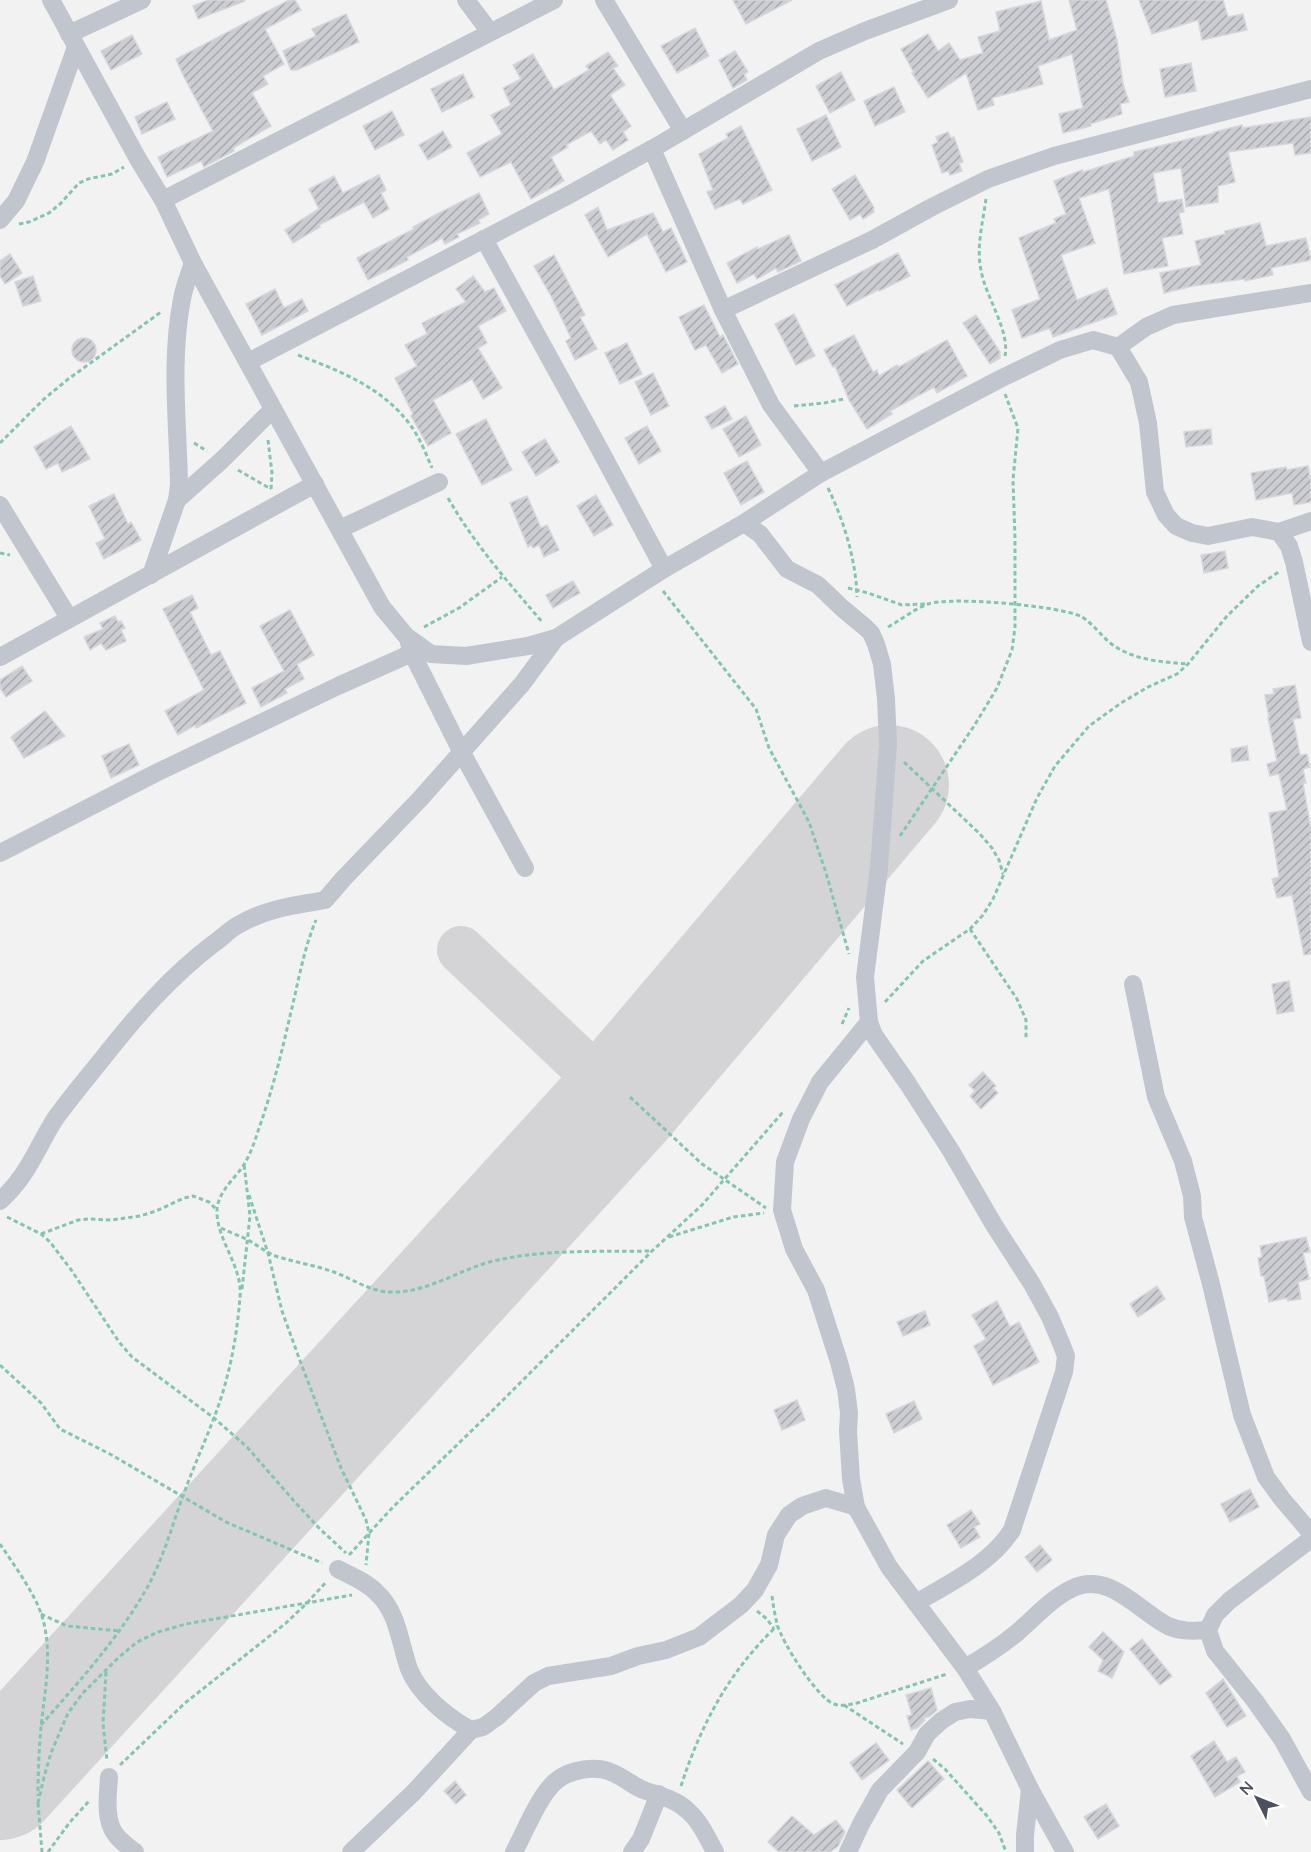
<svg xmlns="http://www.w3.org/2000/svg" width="1311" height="1852" viewBox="0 0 1311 1852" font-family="Quicksand,sans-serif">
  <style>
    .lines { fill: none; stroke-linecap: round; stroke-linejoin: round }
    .taxiway { stroke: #d4d4d6; stroke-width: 48 }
    .runway { stroke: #d4d4d6; stroke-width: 120 }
    .building { fill: url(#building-hatch); stroke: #d6d7dc; stroke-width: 1.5 }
    .path { stroke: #82c5b1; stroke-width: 3; stroke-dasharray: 4.5 3; stroke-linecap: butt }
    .street { stroke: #c1c6ce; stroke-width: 18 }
  </style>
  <defs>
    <pattern id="building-hatch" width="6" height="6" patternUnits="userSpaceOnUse" patternTransform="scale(1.5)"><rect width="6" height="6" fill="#cccdd3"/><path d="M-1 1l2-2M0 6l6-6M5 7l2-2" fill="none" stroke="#a8a9ae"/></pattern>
  </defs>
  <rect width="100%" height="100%" fill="#f3f2f2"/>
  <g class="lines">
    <polyline class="taxiway" points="461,950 621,1101"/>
    <polyline class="runway" points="0,1780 621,1101 889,785"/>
  </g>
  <g class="building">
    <polygon points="208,0 245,0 245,1 198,19 193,6"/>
    <polygon points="289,0 295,0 301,10 265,29 284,64 263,76 268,84 252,93 271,126 233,148 234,151 204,167 201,161 167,177 158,157 213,131 184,77 176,59"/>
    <polygon points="733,0 792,0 746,24"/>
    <polygon points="1069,0 1106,0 1117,40 1123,84 1129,102 1120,104 1122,114 1090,124 1091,126 1063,133 1059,114 1083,108 1072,54 1038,66 1043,84 992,98 994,105 978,110 966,73 928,98 912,73 914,73 901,49 928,34 938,51 949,43 960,60 983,53 978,37 1000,31 996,12 1041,1 1049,40 1077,30"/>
    <polygon points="1139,0 1223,0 1228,17 1243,14 1247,30 1202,40 1198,20 1152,34"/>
    <polygon points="346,14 359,42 297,70 291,70 283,51 316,36 312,29"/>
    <polygon points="695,28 709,56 677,73 661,46"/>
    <polygon points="132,35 142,54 111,70 101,51"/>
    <polygon points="735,51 748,72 744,74 747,80 733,88 719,60"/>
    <polygon points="608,52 618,66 613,68 625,85 610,95 631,126 623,132 628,140 613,150 606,140 600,144 591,131 566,145 568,147 551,157 564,181 531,199 511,162 480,177 467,153 502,134 491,115 511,105 503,88 521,79 513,65 533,54 554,90 589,70 586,66"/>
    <polygon points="1191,63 1196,91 1165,97 1160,69"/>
    <polygon points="841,72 855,100 830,113 816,86"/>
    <polygon points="463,74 474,97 442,112 431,89"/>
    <polygon points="894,87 905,112 875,126 864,101"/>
    <polygon points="167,102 175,119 142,134 135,117"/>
    <polygon points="392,111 404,135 375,150 363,126"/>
    <polygon points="826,115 841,147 812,161 797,129"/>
    <polygon points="1311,117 1311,153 1295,155 1293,143 1228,152 1235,182 1218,186 1218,202 1186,207 1181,168 1153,173 1158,203 1182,199 1184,212 1179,213 1183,234 1162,238 1168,266 1124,274 1109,189 1079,198 1095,243 1061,255 1077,300 1107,288 1117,314 1053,337 1050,328 1022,338 1012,310 1040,299 1019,238 1056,223 1054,219 1066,214 1054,181 1082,170 1083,172 1134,156 1134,152 1214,133 1214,132 1242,125 1242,128"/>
    <polygon points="741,126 772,190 743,204 740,199 715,209 707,192 713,190 699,154 728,138 726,134"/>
    <polygon points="443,131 452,147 428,160 419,145"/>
    <polygon points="948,132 951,138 954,137 963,162 959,163 962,171 950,175 948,171 942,173 932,145 938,142 936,137"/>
    <polygon points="379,175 386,190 381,193 389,209 373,218 364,202 319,225 320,227 293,243 285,230 319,209 309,189 334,176 343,193"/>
    <polygon points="855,175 874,208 873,209 874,212 863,219 860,214 850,220 832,189"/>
    <polygon points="479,193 489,214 478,220 480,223 457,234 459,237 445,244 442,238 407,257 408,260 368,280 357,258 414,229 413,227 437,214"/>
    <polygon points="598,207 607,230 653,213 663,232 671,228 687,262 666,272 647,234 608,257 585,215"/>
    <polygon points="1260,223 1266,246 1306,238 1311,260 1271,268 1273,275 1245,281 1244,279 1193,286 1164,293 1160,273 1201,265 1195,241 1225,234 1225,231"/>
    <polygon points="789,235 801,261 778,272 776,268 757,279 754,274 737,283 727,263 757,247 758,249"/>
    <polygon points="898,253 910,276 879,291 878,290 847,306 835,285"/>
    <polygon points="10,254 22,273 5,284 0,276 0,261"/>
    <polygon points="554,255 585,315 580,317 597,349 575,360 566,341 571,338 551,296 534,266"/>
    <polygon points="33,276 41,301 23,306 15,282"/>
    <polygon points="473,276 485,292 494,288 506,311 478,326 487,343 478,348 502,388 483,399 472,379 433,400 451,433 428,446 411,416 413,414 395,378 417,366 405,345 427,334 422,323 466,302 456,289"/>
    <polygon points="275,289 284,308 302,299 308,311 262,335 246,304"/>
    <polygon points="704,305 720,337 723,335 738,364 722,373 706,345 695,350 679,317"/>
    <polygon points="794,314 815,356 796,365 775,324"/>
    <polygon points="976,315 1000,352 1000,358 990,364 963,323"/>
    <polygon points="854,335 873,372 877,370 879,376 897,365 899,367 947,340 967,376 937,393 934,387 890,411 892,414 867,429 849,400 835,366 833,367 824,350"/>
    <circle cx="84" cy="350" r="12"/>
    <polygon points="627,343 642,374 620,384 605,353"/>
    <polygon points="653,373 669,406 651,415 635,382"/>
    <polygon points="725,406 732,419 712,429 705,417"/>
    <polygon points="746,416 761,445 739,457 723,429"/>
    <polygon points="486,419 512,470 482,485 456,434"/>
    <polygon points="71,426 90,459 62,472 58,463 46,469 34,447"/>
    <polygon points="647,426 661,451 639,464 625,438"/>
    <polygon points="1211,429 1212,444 1186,447 1184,432"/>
    <polygon points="545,439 559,462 536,476 522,452"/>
    <polygon points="747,461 764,492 741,505 724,473"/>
    <polygon points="1308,466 1311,482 1311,502 1294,505 1292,493 1256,500 1251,473 1286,467 1287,470"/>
    <polygon points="114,494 128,524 131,522 141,540 104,559 96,543 105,539 89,506"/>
    <polygon points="596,495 613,525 594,536 577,506"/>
    <polygon points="527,496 541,528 547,525 559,550 544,557 539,545 533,548 531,545 528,547 510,503"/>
    <polygon points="1225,551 1228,568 1204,573 1201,555"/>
    <polygon points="573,581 580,593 553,608 546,595"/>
    <polygon points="192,595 198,608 190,612 211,655 220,651 246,703 196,728 195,725 178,735 165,711 204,690 163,609"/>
    <polygon points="290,610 314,655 297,664 304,679 285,689 287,693 261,707 252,688 284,671 260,626"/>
    <polygon points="115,616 118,622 121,621 125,628 121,630 126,641 106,650 101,643 90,650 84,637 103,629 100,623"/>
    <polygon points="22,666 32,681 6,697 0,688 0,680"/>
    <polygon points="1295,685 1301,718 1293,719 1300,755 1307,754 1310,767 1303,769 1306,783 1303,783 1311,830 1311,954 1304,955 1292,895 1277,898 1272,879 1279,877 1269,813 1287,810 1279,774 1270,776 1267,764 1277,761 1268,718 1269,718 1265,695 1274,694 1273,689"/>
    <polygon points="45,711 65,736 24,758 11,737"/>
    <polygon points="129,744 139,765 111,778 102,756"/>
    <polygon points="1247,746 1249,760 1232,762 1231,749"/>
    <polygon points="1289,981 1294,1011 1277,1014 1272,984"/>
    <polygon points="983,1072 996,1086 993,1088 998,1093 981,1109 970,1096 975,1091 969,1085"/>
    <polygon points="1306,1237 1310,1252 1303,1253 1309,1279 1298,1282 1301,1299 1288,1301 1287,1298 1269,1302 1264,1276 1261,1276 1258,1258 1262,1257 1260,1246"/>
    <polygon points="1157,1286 1165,1299 1138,1317 1130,1304"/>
    <polygon points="997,1301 1010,1327 1019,1322 1039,1362 993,1385 974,1346 986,1339 972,1315"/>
    <polygon points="925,1311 930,1325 903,1336 897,1322"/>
    <polygon points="797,1400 805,1420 782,1430 774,1410"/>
    <polygon points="914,1401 922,1419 894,1433 886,1414"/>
    <polygon points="1250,1489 1259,1507 1230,1522 1221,1504"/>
    <polygon points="971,1510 980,1524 974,1527 980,1537 961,1548 947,1525"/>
    <polygon points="1040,1545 1052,1560 1037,1572 1025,1557"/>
    <polygon points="1103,1632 1124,1652 1112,1678 1098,1671 1103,1660 1089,1647"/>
    <polygon points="1142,1639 1172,1676 1160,1685 1130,1649"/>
    <polygon points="1223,1679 1246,1716 1227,1727 1206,1693"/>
    <polygon points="931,1688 937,1710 930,1716 924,1718 925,1720 917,1728 911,1730 907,1716 912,1715 906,1695"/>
    <polygon points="1214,1741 1227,1762 1236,1757 1245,1772 1237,1776 1240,1782 1215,1797 1191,1756"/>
    <polygon points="876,1743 889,1760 862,1780 850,1763"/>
    <polygon points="928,1761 944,1779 912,1808 897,1790"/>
    <polygon points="455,1781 466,1795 456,1804 444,1791"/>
    <polygon points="1106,1804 1119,1826 1098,1839 1084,1817"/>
    <polygon points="792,1816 814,1835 836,1820 845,1832 838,1846 830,1852 779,1852 768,1842"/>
  </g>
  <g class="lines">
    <g class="path">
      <path d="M986 199C983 221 976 248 981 270 985 296 1010 330 1005 356"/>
      <polyline points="19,224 29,222 49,213 60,204 79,183 88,179 112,174 124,167"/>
      <path d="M298 355C340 371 384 388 411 426 420 438 426 454 432 468"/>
      <polyline points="794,406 824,403 844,399"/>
      <polyline points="268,440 272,473 271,489"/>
      <polyline points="0,443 44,399 67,380 161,312"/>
      <polyline points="194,443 207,451"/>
      <polyline points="238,470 271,489"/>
      <path d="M828 488C844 521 856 560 857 597"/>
      <path d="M448 498C475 545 508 582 543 623"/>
      <polyline points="0,553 10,555"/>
      <polyline points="848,588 868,593 902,605 925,604"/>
      <polyline points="663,591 756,709 769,748 809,822 826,873 849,954"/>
      <polyline points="424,627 459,608 502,577"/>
      <path d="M888 627C901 620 914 609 928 604 949 596 1063 606 1082 617 1093 624 1100 634 1109 642 1131 660 1161 662 1188 664"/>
      <polyline points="904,762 980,834 992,848 999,860 1003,874"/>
      <polyline points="900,836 974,726 997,688 1012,650 1015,627 1015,538 1013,480 1018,428 1005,394"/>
      <polyline points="970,929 1017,999 1026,1020 1026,1039"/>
      <polyline points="885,1002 923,961 970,929 983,915 993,899 1037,798 1055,766 1089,726 1121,703 1148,687 1177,674 1188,664 1227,616 1258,586 1280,571"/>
      <polyline points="842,1024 849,1008"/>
      <polyline points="630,1097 702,1164 766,1208"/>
      <polyline points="249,1195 268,1253 282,1311 299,1358 341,1468 366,1520 369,1533 366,1565"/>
      <polyline points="7,1217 41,1234 50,1242 72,1271 119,1342 132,1357 214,1418 247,1447 294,1501 320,1529 346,1553"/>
      <path d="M221 1228C229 1232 238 1235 246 1239 258 1245 268 1255 282 1258 299 1263 317 1266 334 1272 353 1279 369 1291 389 1292 428 1294 462 1267 498 1260 548 1249 600 1252 652 1251"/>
      <polyline points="41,1234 78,1220 89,1219 111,1220 140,1216 156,1211 184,1198 193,1196 209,1202 217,1210"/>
      <polyline points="669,1237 733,1217 764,1213"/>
      <polyline points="242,1289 250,1216 244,1164"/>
      <polyline points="0,1365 41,1403 60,1429 110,1454 226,1522 322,1563"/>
      <path d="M0 1544C14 1565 34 1592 42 1616 53 1653 45 1689 41 1727 39 1750 38 1773 38 1796"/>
      <polyline points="349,1555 393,1507 494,1409 652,1251 702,1205 783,1112"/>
      <path d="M772 1596C773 1605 775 1615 777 1624 782 1642 817 1698 834 1704 842 1707 850 1704 857 1703L947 1674"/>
      <polyline points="757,1611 767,1619 774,1629"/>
      <polyline points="41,1614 67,1626 120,1631"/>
      <polyline points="106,1672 103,1723 107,1761"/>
      <polyline points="844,1705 903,1744"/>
      <path d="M41 1725C78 1683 116 1641 144 1593 162 1563 171 1529 183 1496 197 1456 217 1418 227 1377 234 1351 238 1323 240 1297 243 1266 216 1240 217 1210 218 1191 236 1178 245 1163 250 1154 254 1144 257 1134 271 1095 281 1056 290 1016 298 984 303 951 316 920"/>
      <polyline points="933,1759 945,1769 987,1816 999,1833 1006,1852"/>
      <polyline points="120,1765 185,1703 286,1623 307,1603 327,1581"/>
      <path d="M681 1786C701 1724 730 1670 777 1626"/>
      <polyline points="38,1803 44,1777 51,1753 68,1713 83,1693 118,1658 137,1642 158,1632 186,1624 352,1595"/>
      <polyline points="38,1803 42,1852"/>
      <polyline points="48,1852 70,1822 90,1800"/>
    </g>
    <g class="street">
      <polyline points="51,0 138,159 163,200 193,263 382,607 406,636 431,654 466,656 528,646 556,638 664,569 744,523 821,473 1000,379 1060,350 1093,340 1118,347 1139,382 1148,423 1155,492 1166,515 1176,526 1192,533 1208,536 1252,527 1279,532 1289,546 1294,562 1311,642"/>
      <polyline points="466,0 490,32"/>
      <polyline points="604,0 683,131"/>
      <polyline points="69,34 142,0"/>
      <polyline points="652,149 723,310 771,405 821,473"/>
      <polyline points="163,200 554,0"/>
      <polyline points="0,220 16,201 35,162 76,47"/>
      <polyline points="484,239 592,435 664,569"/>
      <polyline points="723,310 872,240 932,207 988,179 1054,156 1311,89"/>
      <polyline points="1118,347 1146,327 1173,315 1311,293"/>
      <polyline points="248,362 565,197 652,149 819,51 865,31 949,0"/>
      <polyline points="177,500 222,460 273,409"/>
      <polyline points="0,505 69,618"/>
      <path d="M744 523 760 534 787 569 818 585 842 608 866 628 871 633 876 644 882 664 886 699 888 745 879 868 865 977 869 1022 874 1035 908 1084 951 1151 994 1225 1032 1284 1050 1317 1061 1343 1066 1356 1064 1372 1012 1530C992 1563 948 1584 916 1603"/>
      <polyline points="340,529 439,482"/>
      <polyline points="1279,532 1311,521"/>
      <path d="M151 575 177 500 179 485C178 424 170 360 182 299 184 287 189 275 193 263"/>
      <polyline points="409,643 412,653 461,751 525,868"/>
      <polyline points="0,657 315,484"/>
      <polyline points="0,853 156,773 338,686 412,653"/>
      <polyline points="1133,984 1156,1097 1183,1161 1192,1196 1193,1217 1211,1284 1242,1415 1266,1477 1282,1499 1311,1533"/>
      <polyline points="869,1022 820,1082 801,1119 785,1162 782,1210 794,1249 816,1290 839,1362 846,1389 849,1413 848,1431 851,1479 856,1507 889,1567 965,1668 992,1711 1030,1789 1065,1852"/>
      <path d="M0 1201C28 1176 36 1149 55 1119 70 1098 87 1078 103 1058 136 1016 170 977 213 944 222 938 229 930 238 925 268 908 293 906 325 900L344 878 420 799 522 684 556 638"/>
      <polyline points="1311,1539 1229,1601 1215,1615 1208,1630 1215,1651 1255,1701 1282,1739 1311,1792"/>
      <path d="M338 1569C351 1576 367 1582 377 1593 398 1612 400 1644 409 1669 419 1694 447 1717 471 1730L483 1727 497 1717 534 1683 548 1676 611 1666 638 1656 666 1650 699 1637 741 1605 755 1590 769 1565 776 1535 789 1515 802 1506 826 1498 856 1507"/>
      <path d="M965 1668C984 1657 1001 1646 1018 1632 1035 1617 1051 1599 1071 1589 1109 1570 1137 1610 1168 1626 1181 1632 1194 1631 1208 1630"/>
      <path d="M109 1777C108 1795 104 1820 116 1835 121 1842 129 1847 135 1852"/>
      <polyline points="351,1852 414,1792 471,1730"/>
      <path d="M514 1852C525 1832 539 1795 556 1781 570 1769 597 1765 613 1773 625 1778 634 1787 646 1791 660 1796 675 1799 687 1810 700 1821 707 1837 715 1852"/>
      <polyline points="632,1852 641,1839 659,1794"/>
      <polyline points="848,1852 861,1824 880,1790 917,1752 927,1734 941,1721 955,1712 970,1709 992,1711"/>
      <polyline points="1025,1852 1025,1835 1030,1789"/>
    </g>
  </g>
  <g transform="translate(1257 1798) rotate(313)" stroke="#ffffff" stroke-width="4.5" paint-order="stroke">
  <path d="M0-4.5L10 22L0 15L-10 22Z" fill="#4b515d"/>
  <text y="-9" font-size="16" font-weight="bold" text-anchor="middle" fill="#4b515d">N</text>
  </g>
</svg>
